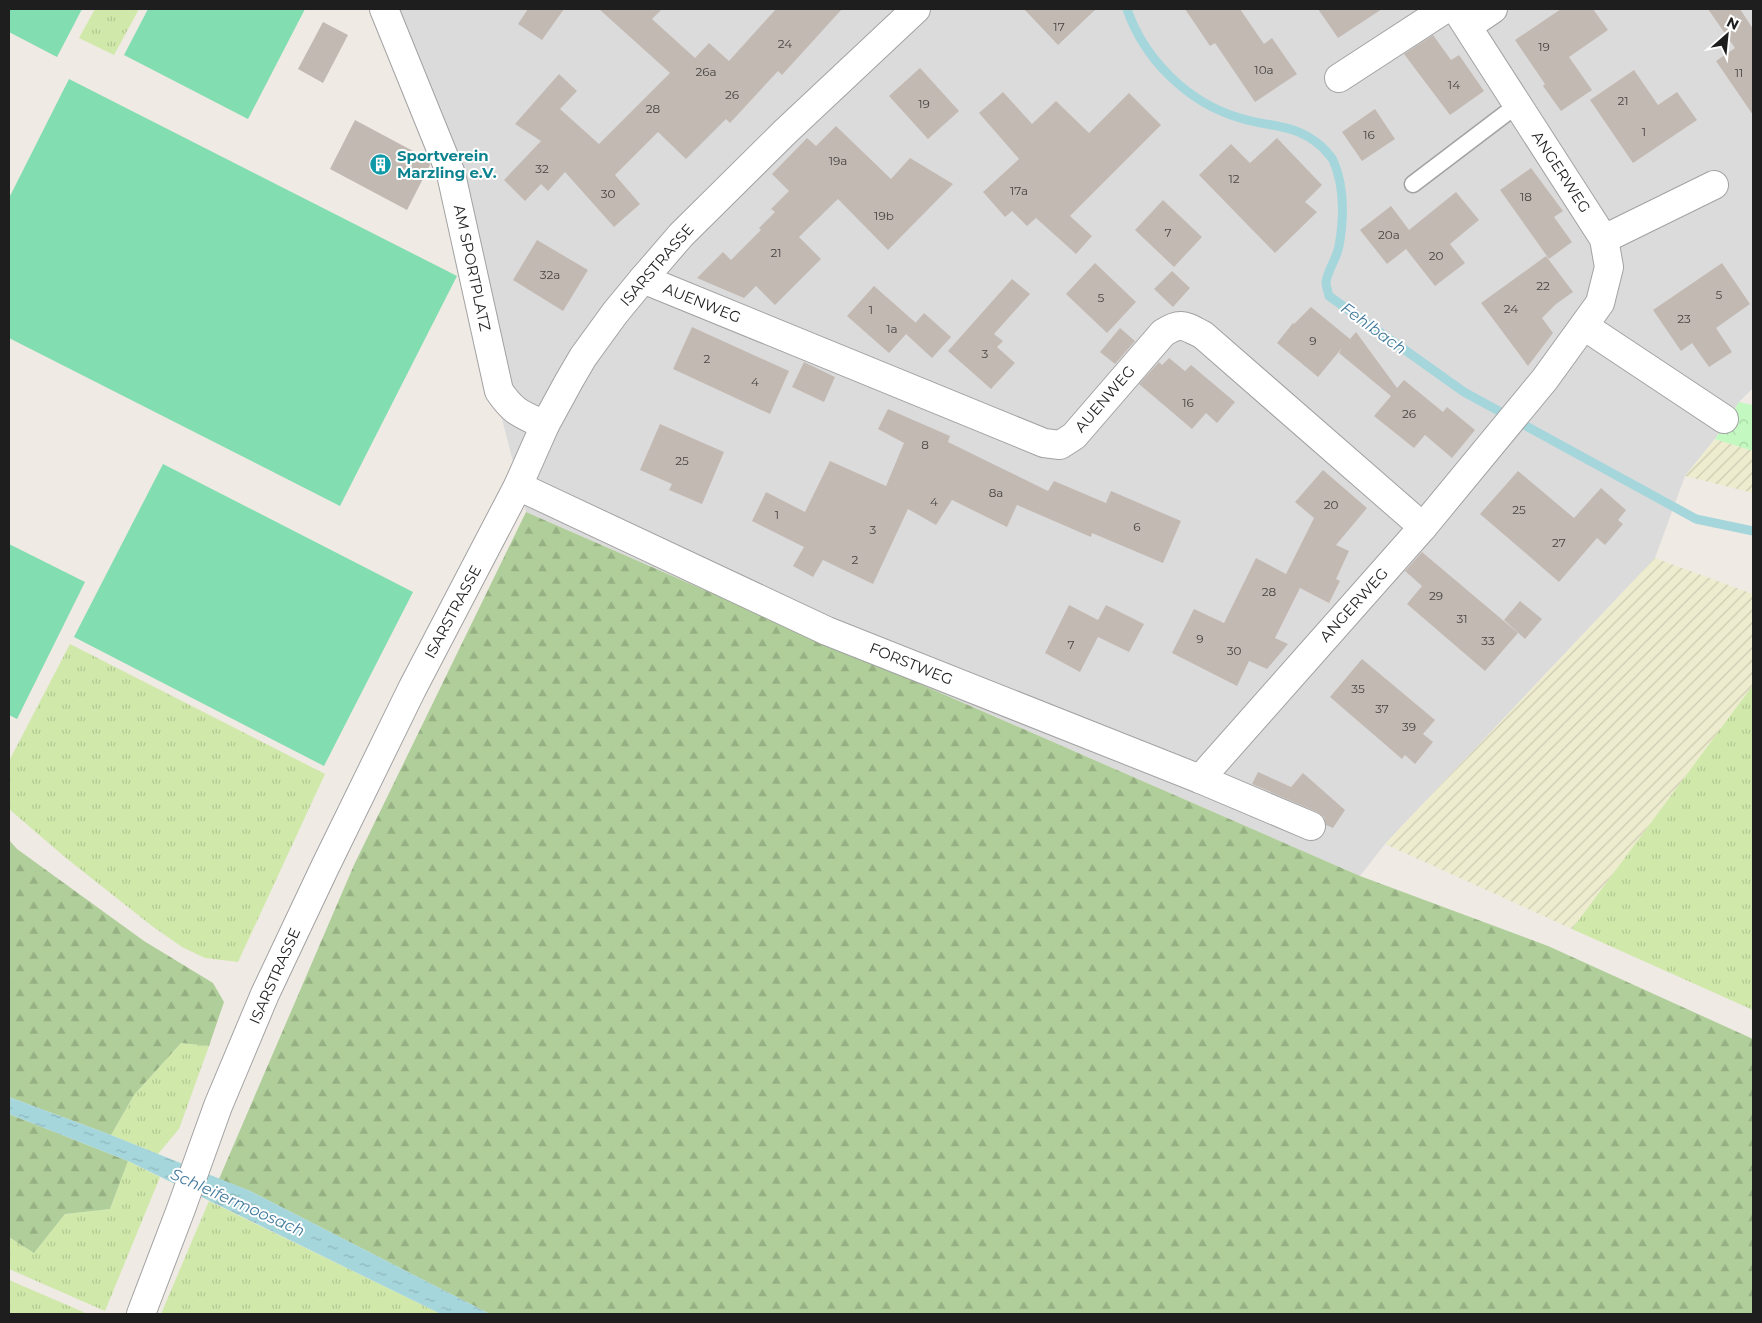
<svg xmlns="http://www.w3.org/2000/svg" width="1762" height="1323" viewBox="0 0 1762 1323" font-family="Montserrat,sans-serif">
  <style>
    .residential { fill: #dcdbdb }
    .farmland { fill: url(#farmland-furrows) }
    .grass { fill: url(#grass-tufts) }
    .forest { fill: url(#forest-firs) }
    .park { fill: url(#park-crowns) }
    .pitch { fill: #82ddb0 }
    .water { fill: url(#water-ripples) }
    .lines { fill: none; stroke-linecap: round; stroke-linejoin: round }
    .stream { stroke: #a5d6dc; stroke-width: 9 }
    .building { fill: #c3b9b3 }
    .service-casing { stroke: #a2a2a2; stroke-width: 19 }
    .minor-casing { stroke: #a2a2a2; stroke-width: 30 }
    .service { stroke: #fff; stroke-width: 16 }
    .minor { stroke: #fff; stroke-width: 28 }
    .labels { text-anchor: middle; stroke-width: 4; stroke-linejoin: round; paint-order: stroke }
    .number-label { font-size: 12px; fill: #474543 }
    .culture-label { font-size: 15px; font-weight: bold; fill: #0d838f; stroke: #fff; text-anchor: start }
    .street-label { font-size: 15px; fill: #1e1e1e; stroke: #fff }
    .water-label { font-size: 16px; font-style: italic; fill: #457b9d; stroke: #fff }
  </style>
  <defs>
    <pattern id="farmland-furrows" width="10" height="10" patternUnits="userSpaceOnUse" patternTransform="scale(1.25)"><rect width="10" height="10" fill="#eeeccf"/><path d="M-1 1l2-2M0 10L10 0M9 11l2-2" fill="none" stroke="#cccab1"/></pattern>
    <pattern id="grass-tufts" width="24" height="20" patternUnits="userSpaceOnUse" patternTransform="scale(1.25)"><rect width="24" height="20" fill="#d0e9aa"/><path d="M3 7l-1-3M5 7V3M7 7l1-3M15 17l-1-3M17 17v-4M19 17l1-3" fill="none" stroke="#b2c792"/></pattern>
    <pattern id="forest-firs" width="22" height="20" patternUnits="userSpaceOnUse" patternTransform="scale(1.25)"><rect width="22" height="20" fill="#afce99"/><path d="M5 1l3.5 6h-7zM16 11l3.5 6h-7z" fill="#96b083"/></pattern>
    <pattern id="park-crowns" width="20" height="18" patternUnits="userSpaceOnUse" patternTransform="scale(1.25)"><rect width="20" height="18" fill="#c3f9c1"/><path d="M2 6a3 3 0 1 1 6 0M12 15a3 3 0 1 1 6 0" fill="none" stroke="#a7d5a5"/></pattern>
    <pattern id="water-ripples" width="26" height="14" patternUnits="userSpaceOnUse" patternTransform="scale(1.25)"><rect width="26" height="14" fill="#a5d6dc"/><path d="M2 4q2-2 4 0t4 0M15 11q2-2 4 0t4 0" fill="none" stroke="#8eb7bc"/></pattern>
  </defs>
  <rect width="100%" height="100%" fill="#efeae4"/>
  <polygon class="residential" points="396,9 1753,9 1753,388 1739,402 1715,439 1685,476 1655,558 1385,844 1360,876 526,512"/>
  <g class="farmland">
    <polygon points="1715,439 1753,451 1753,493 1685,476"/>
    <polygon points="1655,558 1753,594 1753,685 1572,929 1385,844"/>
  </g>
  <g class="grass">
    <polygon points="95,9 139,9 114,55 79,38"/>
    <polygon points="70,644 325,774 238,962 205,958 182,947 152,926 66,858 9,809 9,761"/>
    <polygon points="1753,685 1753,1010 1572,929"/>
    <polygon points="181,1043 209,1046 179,1129 158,1154 111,1135 134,1095"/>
    <polygon points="128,1161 160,1177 105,1311 9,1269 9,1237 34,1253 65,1214 110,1209"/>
    <polygon points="209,1201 441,1314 161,1314"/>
    <polygon points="9,1280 88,1314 9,1314"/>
  </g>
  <g class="forest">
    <polygon points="526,512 1360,876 1548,946 1753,1039 1753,1314 490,1314 250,1191 219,1179 354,865"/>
    <polygon points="9,840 17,849 144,941 213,983 224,1002 209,1046 181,1043 134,1095 111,1135 9,1097"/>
    <polygon points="9,1114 128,1161 110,1209 65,1214 34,1253 9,1237"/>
  </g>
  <polygon class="park" points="1739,402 1753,405 1753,451 1715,439"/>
  <g class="pitch">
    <polygon points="9,9 82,9 57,57 9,32"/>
    <polygon points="148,9 305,9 248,119 124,55"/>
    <polygon points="69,79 457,276 340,506 9,338 9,198"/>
    <polygon points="163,464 413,592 324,766 74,637"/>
    <polygon points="9,544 85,582 17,719 9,715"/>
  </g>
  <polygon class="water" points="9,1097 111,1135 250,1191 490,1314 441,1314 128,1161 9,1114"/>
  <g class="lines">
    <path class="stream" d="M1127 9C1144 59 1188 103 1240 118 1271 128 1292 122 1321 146 1325 150 1330 155 1333 160 1345 187 1344 218 1339 246 1337 258 1328 269 1326 282 1326 286 1328 292 1329 296L1464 392 1696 519 1753 531"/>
  </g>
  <g class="building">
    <polygon points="528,9 564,9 542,40 518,24"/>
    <polygon points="599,9 662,9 652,19 695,58 709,43 729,61 776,9 842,9 782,75 778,71 730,123 726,119 686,159 658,132 615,175 640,204 614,227 565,172 548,191 541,184 525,201 504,180 541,141 515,124 559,74 577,91 560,109 599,144 670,73"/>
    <polygon points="1024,9 1096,9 1058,45"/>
    <polygon points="1185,9 1240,9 1264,44 1272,38 1297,74 1255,102 1215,43 1210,46"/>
    <polygon points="1318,9 1382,9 1338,38"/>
    <polygon points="1561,9 1593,9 1608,30 1569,57 1592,90 1561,111 1543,86 1545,84 1515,40"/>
    <polygon points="1708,9 1740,9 1753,29 1753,115 1716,61 1735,48"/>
    <polygon points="323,22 348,35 323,83 298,69"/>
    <polygon points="1433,35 1451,60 1459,55 1484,91 1450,115 1404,54"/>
    <polygon points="920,68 959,111 928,139 889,96"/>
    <polygon points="1634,70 1658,105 1677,92 1697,120 1633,163 1590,100"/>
    <polygon points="1003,92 1032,124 1056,101 1089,133 1129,93 1161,125 1070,216 1092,236 1076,254 1036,218 1027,226 1012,211 1005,217 983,192 1019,159 979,113"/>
    <polygon points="1375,109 1395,139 1362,161 1342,132"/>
    <polygon points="355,120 428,159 430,165 407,210 330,169"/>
    <polygon points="836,126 891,179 910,158 953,184 888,250 838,199 799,237 821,259 775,305 756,286 744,298 697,278 723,252 731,260 761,230 759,228 775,212 771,209 789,191 772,174 807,138 816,146"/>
    <polygon points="1277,138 1322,185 1305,202 1317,212 1275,253 1199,175 1231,144 1250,163"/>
    <polygon points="1531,168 1563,211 1554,217 1572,242 1549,259 1500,190"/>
    <polygon points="1456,192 1479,220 1450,244 1465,263 1435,286 1406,249 1387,264 1360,230 1391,206 1409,230"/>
    <polygon points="1163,200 1202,237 1174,267 1135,230"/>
    <polygon points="537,240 588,270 563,311 513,280"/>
    <polygon points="1546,256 1573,292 1556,304 1542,318 1553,333 1528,366 1481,303"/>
    <polygon points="1095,263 1136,302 1107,333 1066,294"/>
    <polygon points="1722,263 1750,304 1716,328 1732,352 1709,367 1692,343 1681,351 1653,310"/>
    <polygon points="1172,271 1190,288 1173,307 1154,289"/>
    <polygon points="1012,279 1030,294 994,334 1003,341 997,347 1015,363 991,389 948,351"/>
    <polygon points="874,286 916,323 889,353 847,316"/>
    <polygon points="1311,307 1350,339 1356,332 1397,388 1404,380 1443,412 1447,407 1475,430 1452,458 1425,435 1414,448 1374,416 1391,396 1339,353 1342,348 1318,377 1277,343 1293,323 1294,324"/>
    <polygon points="924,313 951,337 932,358 906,334"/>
    <polygon points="692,327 789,371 770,414 673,369"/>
    <polygon points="1120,328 1135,341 1115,364 1100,352"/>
    <polygon points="1169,358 1185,371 1191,365 1235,402 1217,423 1206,413 1192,429 1139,384 1159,362 1162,365"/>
    <polygon points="804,362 835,377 824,402 792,387"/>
    <polygon points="888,409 950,436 948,442 1048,491 1054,481 1106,503 1111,491 1181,521 1163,563 1092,533 1091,537 1017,505 1007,527 952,500 936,525 908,509 873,584 823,560 813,577 793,566 804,547 752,521 766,492 805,512 830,461 886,486 904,443 878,429"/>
    <polygon points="660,424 724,452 702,504 669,490 672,484 640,470"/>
    <polygon points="1323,470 1367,508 1336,545 1349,551 1336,579 1340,581 1329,603 1300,588 1275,638 1288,644 1267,669 1249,661 1237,686 1172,653 1194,609 1224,623 1256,558 1286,574 1314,518 1295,502"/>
    <polygon points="1518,471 1574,518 1601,488 1626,510 1618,520 1623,524 1605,545 1597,538 1559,582 1480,514"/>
    <polygon points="1422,552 1518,633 1485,671 1407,604 1422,586 1405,571"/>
    <polygon points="1520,601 1542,619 1525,639 1504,620"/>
    <polygon points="1069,605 1098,620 1106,605 1144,624 1129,652 1098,637 1080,672 1045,653"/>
    <polygon points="1362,659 1435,720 1423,734 1433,742 1415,764 1405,755 1402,759 1330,697"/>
    <polygon points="1258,772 1291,787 1303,773 1345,810 1333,828 1326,825 1324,817 1317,812 1252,784"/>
  </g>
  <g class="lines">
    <defs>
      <polyline id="service" points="1413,184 1517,105"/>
      <g id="minor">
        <path d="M384 9 451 174 499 391C514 413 521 414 545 425"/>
        <polyline points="1468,26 1493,9"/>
        <polyline points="1339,78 1445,9"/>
        <polyline points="1604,239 1714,185"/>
        <path d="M643 279 1044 443 1060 445 1074 436 1163 333C1181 321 1185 326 1203 335L1423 527"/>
        <polyline points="1584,326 1724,419"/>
        <polyline points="518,486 827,631 1200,779 1311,826"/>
        <polyline points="1200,779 1423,527 1545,379 1600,303 1609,267 1604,239 1456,9"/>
        <polyline points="141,1314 181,1209 218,1106 265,994 325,867 412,689 518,486 545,425 569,381 583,357 615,313 643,279 681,235 785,132 916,9"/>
      </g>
    </defs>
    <use href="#service" class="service-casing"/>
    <use href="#minor" class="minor-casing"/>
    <use href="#service" class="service"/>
    <use href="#minor" class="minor"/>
  </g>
  <defs>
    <symbol id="building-disc" viewBox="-11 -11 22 22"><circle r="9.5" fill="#0f9aa8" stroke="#fff"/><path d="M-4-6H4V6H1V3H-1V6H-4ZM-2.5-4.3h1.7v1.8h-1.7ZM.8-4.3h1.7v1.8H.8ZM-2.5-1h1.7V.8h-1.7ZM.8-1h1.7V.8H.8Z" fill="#fff"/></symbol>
  </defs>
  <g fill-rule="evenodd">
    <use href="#building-disc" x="368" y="152" width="25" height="25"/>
  </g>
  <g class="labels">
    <g class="number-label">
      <text x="1059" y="31">17</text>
      <text x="785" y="48">24</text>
      <text x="1544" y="51">19</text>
      <text x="1264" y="74">10a</text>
      <text x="706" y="76">26a</text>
      <text x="1739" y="77">11</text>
      <text x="1454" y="89">14</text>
      <text x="732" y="99">26</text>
      <text x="1623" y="105">21</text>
      <text x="924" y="108">19</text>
      <text x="653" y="113">28</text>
      <text x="1644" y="136">1</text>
      <text x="1369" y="139">16</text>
      <text x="838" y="165">19a</text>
      <text x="542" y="173">32</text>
      <text x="1234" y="183">12</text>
      <text x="1019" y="195">17a</text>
      <text x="608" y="198">30</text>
      <text x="1526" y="201">18</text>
      <text x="884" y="220">19b</text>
      <text x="1168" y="237">7</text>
      <text x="1389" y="239">20a</text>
      <text x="776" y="257">21</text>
      <text x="1436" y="260">20</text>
      <text x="550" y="279">32a</text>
      <text x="1543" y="290">22</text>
      <text x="1719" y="299">5</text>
      <text x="1101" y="302">5</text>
      <text x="1511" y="313">24</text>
      <text x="871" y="314">1</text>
      <text x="1684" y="323">23</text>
      <text x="892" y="333">1a</text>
      <text x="1313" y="345">9</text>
      <text x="985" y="358">3</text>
      <text x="707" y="363">2</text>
      <text x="755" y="386">4</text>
      <text x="1188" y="407">16</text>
      <text x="1409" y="418">26</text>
      <text x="925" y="449">8</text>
      <text x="682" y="465">25</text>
      <text x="996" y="497">8a</text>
      <text x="934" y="506">4</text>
      <text x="1331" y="509">20</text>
      <text x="1519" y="514">25</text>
      <text x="777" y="519">1</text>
      <text x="1137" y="531">6</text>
      <text x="873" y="534">3</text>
      <text x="1559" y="547">27</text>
      <text x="855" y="564">2</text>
      <text x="1269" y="596">28</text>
      <text x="1436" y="600">29</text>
      <text x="1462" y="623">31</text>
      <text x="1200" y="643">9</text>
      <text x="1488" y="645">33</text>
      <text x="1071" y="649">7</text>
      <text x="1234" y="655">30</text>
      <text x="1358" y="693">35</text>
      <text x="1382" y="713">37</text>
      <text x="1409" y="731">39</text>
    </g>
    <g class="culture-label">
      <text x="397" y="161">Sportverein<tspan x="397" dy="17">Marzling e.V.</tspan></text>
    </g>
    <g class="street-label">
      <text transform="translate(1561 172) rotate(57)" y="5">ANGERWEG</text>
      <text transform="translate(657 265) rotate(-49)" y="5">ISARSTRASSE</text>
      <text transform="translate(472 268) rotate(78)" y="5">AM SPORTPLATZ</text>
      <text transform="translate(702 303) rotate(22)" y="5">AUENWEG</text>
      <text transform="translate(1105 399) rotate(-49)" y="5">AUENWEG</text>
      <text transform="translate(1354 605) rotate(-48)" y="5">ANGERWEG</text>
      <text transform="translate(453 612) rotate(-62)" y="5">ISARSTRASSE</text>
      <text transform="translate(911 664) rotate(22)" y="5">FORSTWEG</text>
      <text transform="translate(275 976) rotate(-66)" y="5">ISARSTRASSE</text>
    </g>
    <g class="water-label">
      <text transform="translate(1374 328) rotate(36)" y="6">Fehlbach</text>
      <text transform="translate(238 1202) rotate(24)" y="6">Schleifermoosach</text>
    </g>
  </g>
  <rect width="1762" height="1323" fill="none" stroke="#1e1e1e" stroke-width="20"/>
  <g transform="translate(1727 35) rotate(27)" stroke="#ffffff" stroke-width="4" paint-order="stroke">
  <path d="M0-4L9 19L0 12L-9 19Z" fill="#1e1e1e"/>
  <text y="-8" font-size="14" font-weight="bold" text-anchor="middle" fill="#1e1e1e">N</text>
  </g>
</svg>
